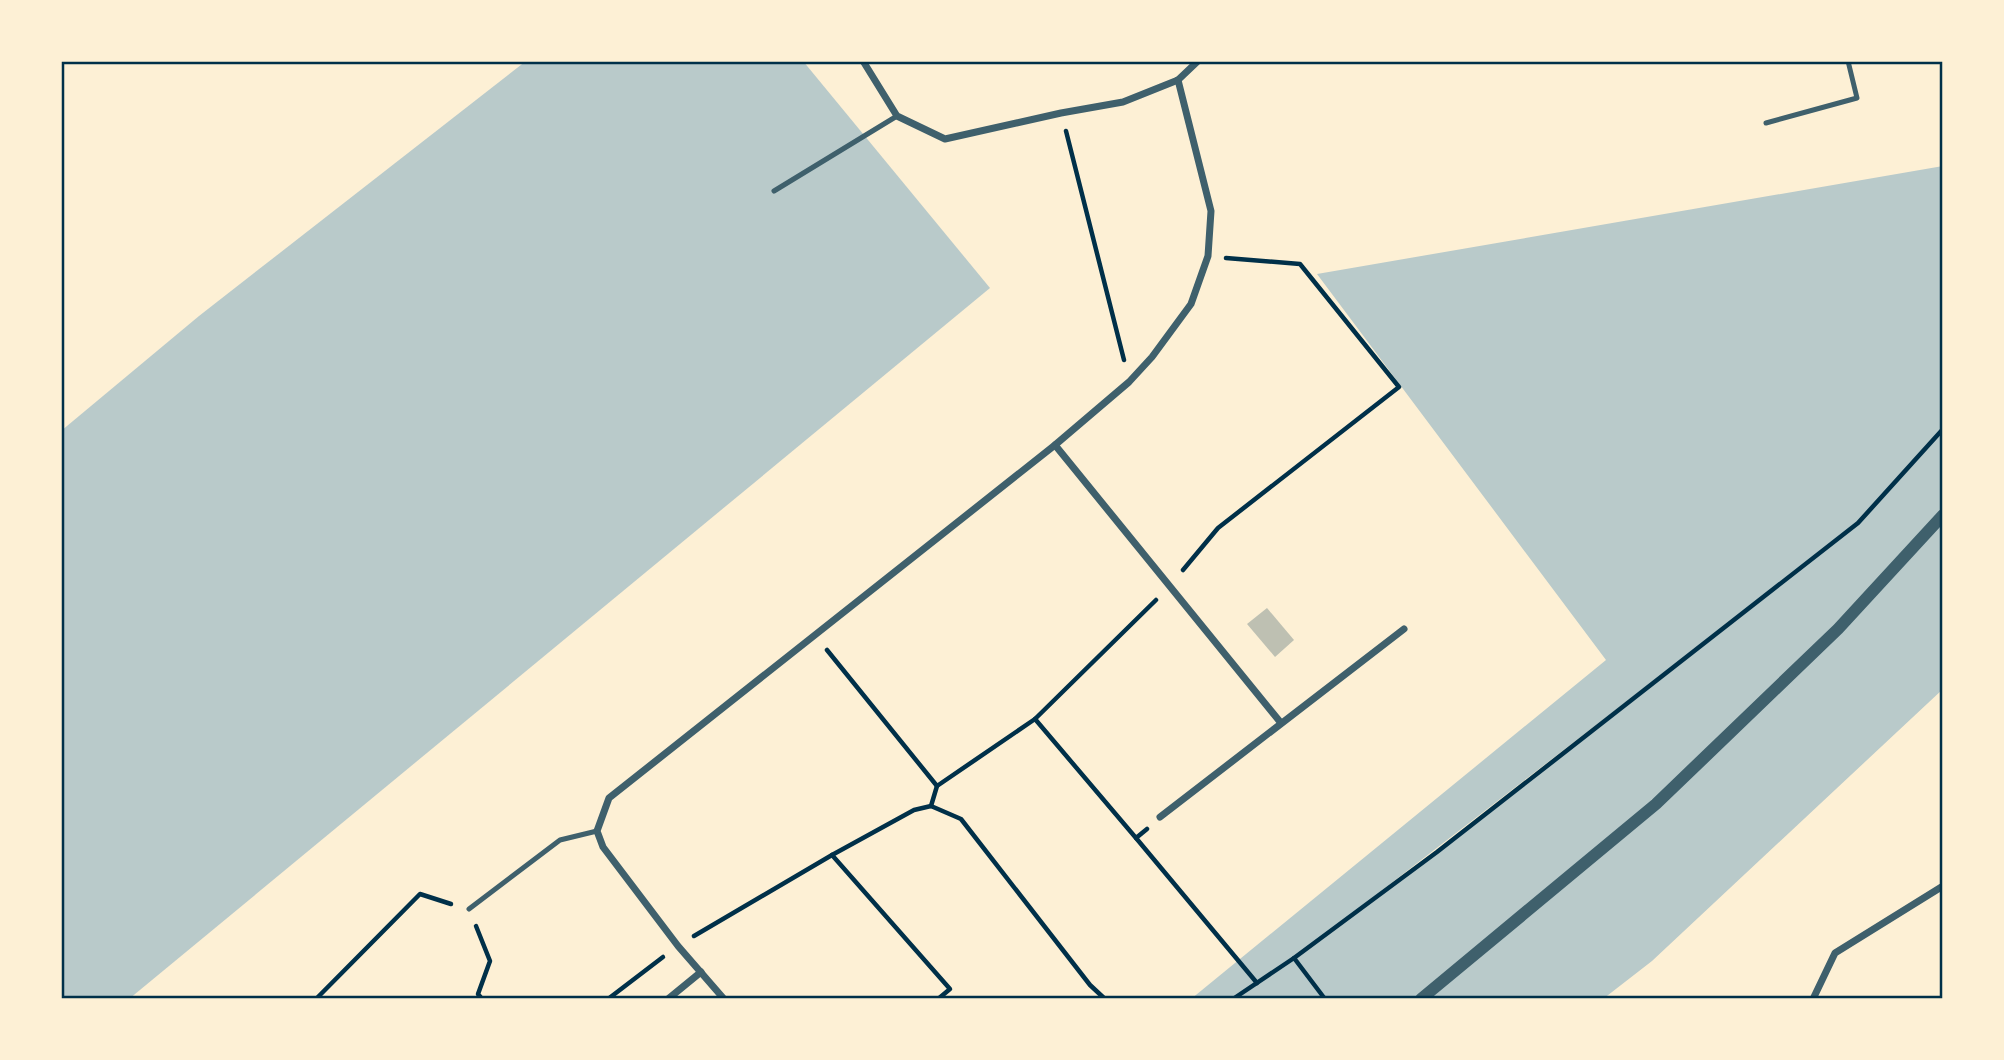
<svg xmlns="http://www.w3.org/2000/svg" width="2004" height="1060" viewBox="0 0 2004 1060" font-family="Spectral,serif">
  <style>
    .green { fill: #b9caca; fill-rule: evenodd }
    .building { fill: #bec0b2 }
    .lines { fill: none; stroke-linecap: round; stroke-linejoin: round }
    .path { stroke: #003049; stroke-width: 4.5 }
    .service { stroke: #3f606c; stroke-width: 5 }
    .minor { stroke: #3f606c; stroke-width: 7 }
    .tertiary { stroke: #3f606c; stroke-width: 12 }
    .neatline { fill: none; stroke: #003049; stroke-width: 2.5 }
  </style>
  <rect width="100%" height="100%" fill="#fdf0d5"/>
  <g class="green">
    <polygon points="526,61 803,61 990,288 129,999 61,999 61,431 199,316"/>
    <path d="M1943 166V689L1652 961 1603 999H1191L1606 660 1317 274ZM1728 623 1729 624 1338 926 1337 925Z"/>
  </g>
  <polygon class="building" points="1267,608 1294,640 1275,657 1247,624"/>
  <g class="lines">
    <g class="path">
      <polyline points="1066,131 1124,360"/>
      <polyline points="1183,570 1218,528 1399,387 1300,264 1226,258"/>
      <polyline points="827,650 937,786 1035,719 1156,600"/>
      <polyline points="1035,719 1136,838 1147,829"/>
      <polyline points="931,806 937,786"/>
      <polyline points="1136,838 1257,983"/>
      <polyline points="832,855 950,989 938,999"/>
      <polyline points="476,926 490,961 478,994 482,999"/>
      <polyline points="694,936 832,855 914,810 931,806 961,819 1090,985 1105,999"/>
      <polyline points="316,999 420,894 451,904"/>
      <polyline points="608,999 663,957"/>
      <polyline points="1233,999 1294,958"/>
      <polyline points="1325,999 1294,958 1437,852 1858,523 1943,429"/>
    </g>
    <g class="service">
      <polyline points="1766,123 1857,98 1848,61"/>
      <polyline points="774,191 897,116"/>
      <polyline points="469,909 560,840 597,831"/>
    </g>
    <g class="minor">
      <polyline points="863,61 897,116 945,139 1061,113 1123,102 1178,80 1198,61"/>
      <polyline points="1055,445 1281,723"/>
      <polyline points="1160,817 1404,629"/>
      <polyline points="668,999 701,972"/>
      <polyline points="724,999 678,946 603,847 597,831 609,798 1055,445 1129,382 1152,357 1191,304 1208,256 1211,211 1178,80"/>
      <polyline points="1813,999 1835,953 1943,886"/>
    </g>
    <polyline class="tertiary" points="1421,999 1656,804 1838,629 1943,515"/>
  </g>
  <rect width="2004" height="1060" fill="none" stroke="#fdf0d5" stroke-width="126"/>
  <rect x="63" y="63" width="1878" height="934" class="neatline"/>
</svg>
